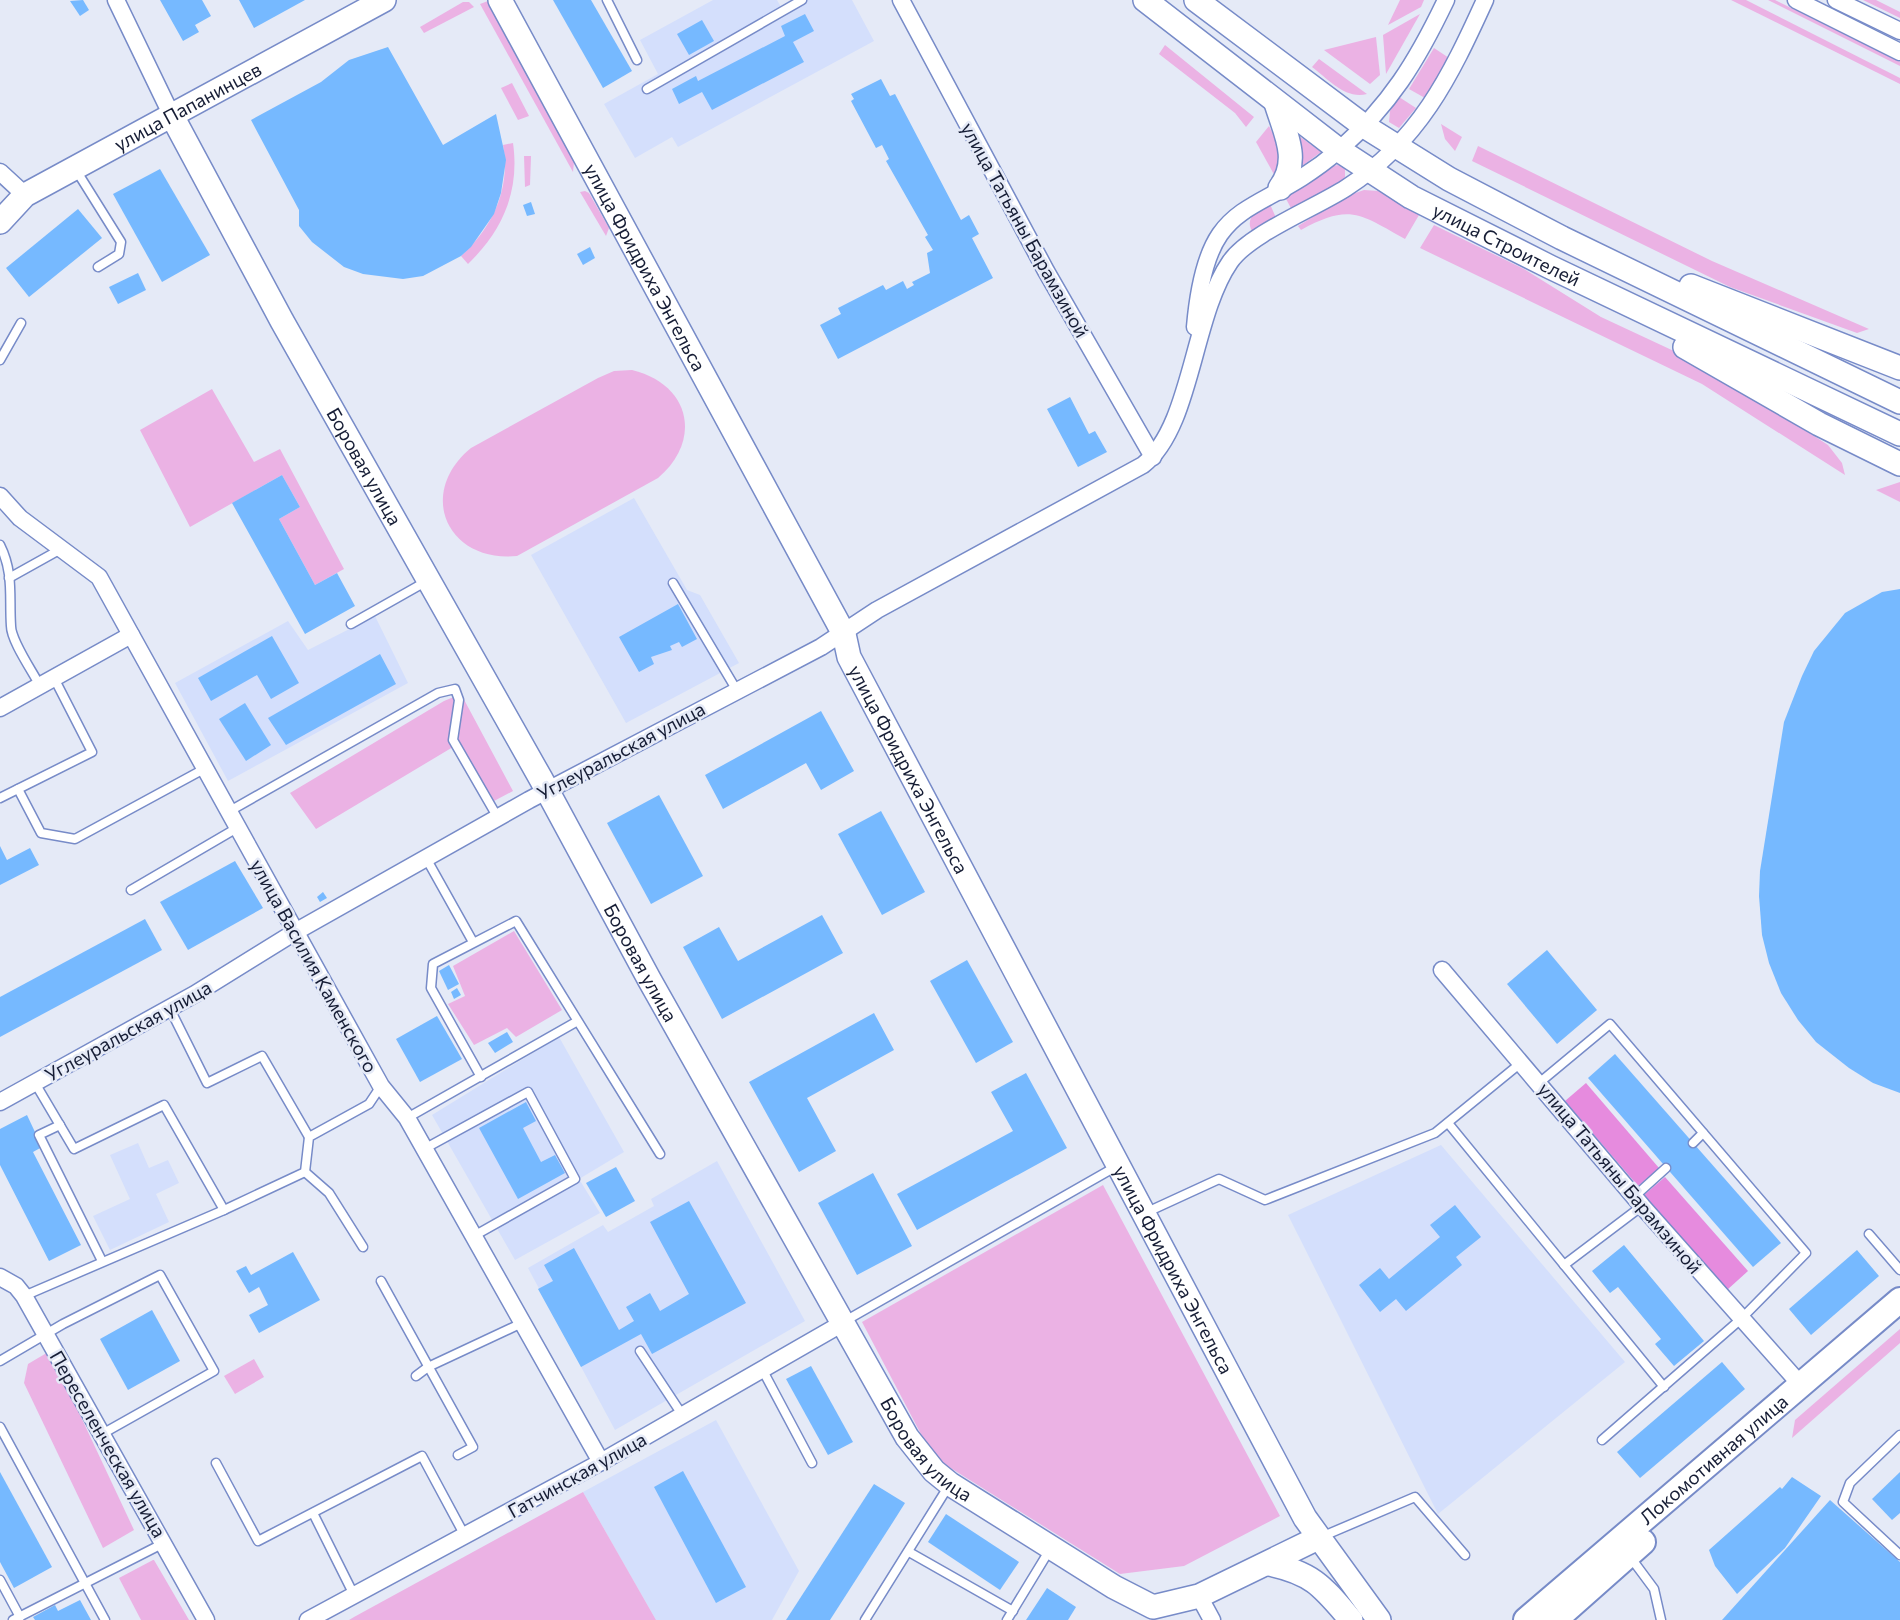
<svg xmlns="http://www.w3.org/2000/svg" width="1900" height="1620" viewBox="0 0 1900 1620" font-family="Commissioner,sans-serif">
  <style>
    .built { fill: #d4dffc }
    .green { fill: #ebb2e4 }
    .forest { fill: #e68bde }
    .building { fill: #76b9ff }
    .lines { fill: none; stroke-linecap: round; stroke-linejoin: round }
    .lane-casing { stroke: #778bc8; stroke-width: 11 }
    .street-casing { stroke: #778bc8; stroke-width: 19 }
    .secondary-casing { stroke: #778bc8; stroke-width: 26 }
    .primary-casing { stroke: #778bc8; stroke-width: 28 }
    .lane { stroke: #fff; stroke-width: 8 }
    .street { stroke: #fff; stroke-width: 16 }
    .secondary { stroke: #fff; stroke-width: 23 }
    .primary { stroke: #fff; stroke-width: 24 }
    .labels { text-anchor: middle; stroke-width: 5; stroke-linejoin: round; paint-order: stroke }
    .street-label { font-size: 19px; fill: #161d35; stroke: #e5eaf7 }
  </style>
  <rect width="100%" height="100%" fill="#e5eaf7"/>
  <g class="built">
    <polygon points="713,0 777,0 781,7 793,0 852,0 874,41 678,147 672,137 635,158 604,104 658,74 640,40"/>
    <polygon points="634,498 687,590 700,595 739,663 626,723 531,555"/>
    <polygon points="375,616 408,683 228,781 175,683 288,621 308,650"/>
    <polygon points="559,1037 624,1152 579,1179 600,1213 515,1260 432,1115"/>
    <polygon points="138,1143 149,1168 168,1160 179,1183 156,1194 169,1222 110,1250 93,1216 130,1199 110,1155"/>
    <polygon points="1441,1145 1625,1362 1438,1514 1288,1215"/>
    <polygon points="717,1161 805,1321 615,1430 528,1268 603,1225 608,1232 654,1206 651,1199"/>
    <polygon points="716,1420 799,1571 772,1620 656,1620 583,1492"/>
  </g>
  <g class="green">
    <polygon points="1400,0 1424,0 1421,7 1388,25"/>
    <polygon points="1731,0 1746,0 1900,78 1900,84"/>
    <polygon points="1768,0 1775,0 1900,62 1900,66"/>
    <polygon points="1863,0 1876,0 1900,12 1900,18"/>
    <polygon points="488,1 574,162 573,172 480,4"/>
    <polygon points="463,2 469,2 474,7 424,33 420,27"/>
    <polygon points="1420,14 1386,74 1383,35"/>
    <polygon points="1376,37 1380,75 1370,84 1324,50"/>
    <polygon points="1165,45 1254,117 1246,127 1235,113 1159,54"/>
    <polygon points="1434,48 1449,58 1425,98 1409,89"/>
    <path d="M1319 59 1367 94C1346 100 1328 79 1312 67Z"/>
    <polygon points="512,83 529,116 518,120 501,88"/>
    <polygon points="1399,97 1416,108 1399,128 1389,122 1390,111"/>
    <polygon points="1441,124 1462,137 1455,151 1445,139"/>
    <polygon points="1269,126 1283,154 1276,178 1256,142"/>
    <polygon points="1299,136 1321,152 1302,166 1300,165"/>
    <path d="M513 143C520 192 502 231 468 264L461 256C493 227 511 188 503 145Z"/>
    <polygon points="1478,146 1712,261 1869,329 1857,333 1730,287 1472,161"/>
    <polygon points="524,156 531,156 530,185 525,187"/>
    <polygon points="1338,165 1345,168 1345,177 1340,183 1293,212 1284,195 1328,167"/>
    <path d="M1364 190 1378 191 1419 215 1405 239C1360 214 1350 203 1301 230L1298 226 1347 196Z"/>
    <polygon points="585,191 589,193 609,228 606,236 580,192"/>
    <path d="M1269 202 1277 220 1252 231C1244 217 1259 210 1269 202Z"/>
    <polygon points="1434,225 1524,269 1601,317 1706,366 1828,445 1842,463 1845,475 1702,384 1420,248"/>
    <path d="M632 370C690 384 703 440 658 478L517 556C447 563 416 493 471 448L598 378 614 371Z"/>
    <polygon points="212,389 254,462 280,449 344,569 315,585 279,519 300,507 282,475 190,527 140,430"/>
    <polygon points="1900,482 1900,502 1876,490"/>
    <polygon points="461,694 513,791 494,801 460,747 453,747 316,829 290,793 444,701"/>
    <polygon points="514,931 562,1010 516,1037 507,1028 474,1045 448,1004 465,996 453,966"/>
    <polygon points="1103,1185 1280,1516 1184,1566 1120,1574 933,1457 862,1322"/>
    <polygon points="1900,1329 1900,1343 1792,1438 1795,1420"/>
    <polygon points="50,1351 134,1530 103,1548 24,1383 28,1364"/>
    <polygon points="254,1359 264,1377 235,1394 224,1376"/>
    <polygon points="583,1492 656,1620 349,1620 354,1617"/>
    <polygon points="153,1560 154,1560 189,1620 141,1620 119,1578"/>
  </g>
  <g class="forest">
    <polygon points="1586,1083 1659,1168 1638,1186 1565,1101"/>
    <polygon points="1665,1177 1748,1271 1727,1290 1644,1195"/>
  </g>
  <g class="building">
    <polygon points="83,0 89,10 80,16 70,1"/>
    <polygon points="160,0 202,0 211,16 195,25 199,32 183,41"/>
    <polygon points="239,0 305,0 254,28"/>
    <polygon points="553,0 591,0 632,71 603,88"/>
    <polygon points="805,14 814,31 793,42 804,62 712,110 702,92 679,104 672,89 696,76 698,81 785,36 781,26"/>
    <polygon points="702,20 714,41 689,55 677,34"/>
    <polygon points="388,47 443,145 496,114 506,160 501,193 494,214 471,247 461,256 423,276 403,279 363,274 344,267 312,242 299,226 299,210 251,120 321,82 349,60"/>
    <polygon points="881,79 890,96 895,94 961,220 969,215 979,234 972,238 993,278 838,359 820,325 841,314 838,308 883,285 886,290 903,281 907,289 914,285 912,282 930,273 927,253 933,250 925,237 928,235 886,161 889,159 882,145 876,148 851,101 854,99 851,94"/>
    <polygon points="160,169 210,255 162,282 113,194"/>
    <polygon points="531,202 535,214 527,216 523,205"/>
    <polygon points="78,209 102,238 29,297 6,268"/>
    <polygon points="590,247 595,258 583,265 577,254"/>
    <polygon points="138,273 146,290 118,304 109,287"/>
    <polygon points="1070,397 1089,434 1095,431 1107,452 1078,467 1047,409"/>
    <polygon points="282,475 300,507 279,519 315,585 337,573 355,606 305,634 232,503"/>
    <polygon points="1900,589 1900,1093 1873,1083 1849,1068 1816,1042 1798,1020 1781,993 1769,963 1762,935 1759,896 1760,871 1784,722 1802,676 1814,651 1845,613 1882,592"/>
    <polygon points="678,604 697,639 682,647 679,642 670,646 672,650 651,657 654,664 639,672 619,637"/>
    <polygon points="272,636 299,683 271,699 257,675 211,701 198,678"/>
    <polygon points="380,654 396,684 286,745 268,718"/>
    <polygon points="245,703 271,745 246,761 219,719"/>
    <polygon points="821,711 854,771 821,790 806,763 723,809 705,775"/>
    <polygon points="659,795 703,876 651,904 607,823"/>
    <polygon points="881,811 925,892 882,915 838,834"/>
    <polygon points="0,846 7,860 30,848 39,865 0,885"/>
    <polygon points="235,861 263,908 188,950 160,902"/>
    <polygon points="323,892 327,898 320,902 317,897"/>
    <polygon points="822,915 843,953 722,1019 683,947 719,927 738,961"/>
    <polygon points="145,919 162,950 0,1037 0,997"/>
    <polygon points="1547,950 1597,1010 1557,1044 1507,984"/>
    <polygon points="967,960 1013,1042 976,1063 930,981"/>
    <polygon points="449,965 459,984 448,990 439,971"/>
    <polygon points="457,988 461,995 454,999 451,992"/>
    <polygon points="874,1013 894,1050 807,1098 836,1151 799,1172 749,1082"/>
    <polygon points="437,1016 462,1059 420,1082 396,1039"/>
    <polygon points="507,1032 513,1042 495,1053 488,1043"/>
    <polygon points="1615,1054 1781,1243 1753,1267 1588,1078"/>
    <polygon points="1026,1073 1067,1148 917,1230 897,1194 1013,1131 991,1092"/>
    <polygon points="526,1102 536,1121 523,1128 541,1162 555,1155 565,1173 518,1199 479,1128"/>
    <polygon points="27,1115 42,1147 33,1152 81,1245 49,1261 0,1165 0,1129"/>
    <polygon points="616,1167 635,1201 606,1217 586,1183"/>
    <polygon points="873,1173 912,1246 857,1275 818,1203"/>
    <polygon points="689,1201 746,1303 652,1354 641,1334 581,1367 538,1289 553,1281 544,1265 574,1248 619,1330 634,1321 626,1307 650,1293 660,1311 689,1294 650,1222"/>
    <polygon points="1455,1205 1481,1237 1456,1257 1462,1265 1406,1311 1396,1299 1380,1312 1359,1285 1380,1268 1389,1279 1440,1237 1430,1225"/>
    <polygon points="1624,1245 1704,1341 1674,1366 1655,1344 1661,1339 1618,1287 1610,1293 1592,1271"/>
    <polygon points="1857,1250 1879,1276 1811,1335 1789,1309"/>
    <polygon points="293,1252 320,1300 259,1333 249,1315 268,1305 259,1287 249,1293 236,1271 246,1266 251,1275"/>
    <polygon points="152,1310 180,1361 128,1390 100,1339"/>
    <polygon points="1722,1362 1745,1389 1640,1478 1617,1452"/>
    <polygon points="811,1366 853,1442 828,1455 786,1379"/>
    <polygon points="683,1471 746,1587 716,1603 654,1487"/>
    <polygon points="0,1472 52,1567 14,1588 0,1562"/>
    <polygon points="1900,1472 1900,1513 1892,1520 1872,1499"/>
    <polygon points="1792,1477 1821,1496 1785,1548 1737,1594 1715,1566 1709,1550 1780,1487 1782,1489"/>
    <polygon points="874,1484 905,1503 893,1522 830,1620 786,1620"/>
    <polygon points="1830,1500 1900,1562 1900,1620 1722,1620"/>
    <polygon points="946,1514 1019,1562 1000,1590 928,1542"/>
    <polygon points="1047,1588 1076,1607 1068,1620 1026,1620"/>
    <polygon points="80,1600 91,1620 35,1620 33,1617 55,1605 58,1611"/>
  </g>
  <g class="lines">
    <defs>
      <g id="lane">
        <polyline points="607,0 637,60"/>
        <polyline points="647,89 802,0"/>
        <polyline points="76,170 121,242 119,254 98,267"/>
        <polyline points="0,360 21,323"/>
        <path d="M0 545C14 573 9 597 11 626 11 641 33 672 40 686"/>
        <polyline points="9,578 61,549"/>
        <polyline points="673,583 736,689"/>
        <polyline points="351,624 427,581"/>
        <polyline points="18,789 41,833 75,839 204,769"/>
        <polyline points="0,798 92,752 54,678"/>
        <polyline points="228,812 438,693 455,689 459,700 453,740 498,818"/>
        <polyline points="426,858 473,942"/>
        <polyline points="131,890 237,828"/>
        <polyline points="170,1009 207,1083 262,1056 309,1137"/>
        <polyline points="481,1077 431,988 433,964 516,921 660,1154"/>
        <polyline points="35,1083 74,1149 164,1105 224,1210"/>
        <polyline points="1539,1083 1610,1024 1806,1253 1741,1319 1602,1440"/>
        <polyline points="407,1118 576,1022"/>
        <polyline points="1448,1123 1664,1387"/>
        <polyline points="60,1125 39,1135 102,1261"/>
        <polyline points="1693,1143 1703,1133"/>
        <polyline points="424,1149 528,1092 575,1179 472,1237"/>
        <polyline points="305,1172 329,1193 363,1247"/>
        <polyline points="1635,1196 1666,1168"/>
        <polyline points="1145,1213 1219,1179 1265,1200 1435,1133 1522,1062"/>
        <polyline points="1869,1234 1900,1270"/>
        <polyline points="1564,1265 1642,1206"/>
        <polyline points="381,1281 473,1447 458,1455"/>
        <polyline points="24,1296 224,1210 305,1172 309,1137 369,1104 381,1086"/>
        <polyline points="845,1321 1117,1166"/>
        <polyline points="640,1351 683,1416"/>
        <polyline points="0,1361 63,1324 160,1275 214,1371 102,1434"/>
        <polyline points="762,1369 812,1463"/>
        <polyline points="416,1376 428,1367 520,1324"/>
        <polyline points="0,1427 105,1620"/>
        <polyline points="1900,1435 1850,1483 1843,1502 1900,1555"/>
        <polyline points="216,1463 258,1541 422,1456 465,1536"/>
        <polyline points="313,1513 354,1595"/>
        <polyline points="1321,1537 1415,1497 1465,1555"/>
        <polyline points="909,1552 1013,1611"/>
        <polyline points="1631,1558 1654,1589 1661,1620"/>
        <polyline points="0,1580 20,1617"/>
        <polyline points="13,1620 164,1543"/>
        <polyline points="865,1620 948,1487"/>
        <polyline points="1007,1620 1049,1551"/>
      </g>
      <g id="street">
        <polyline points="116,0 171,114"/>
        <polyline points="901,0 1046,271 1153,457"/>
        <polyline points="1796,0 1900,52"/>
        <polyline points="1836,0 1900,31"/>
        <polyline points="0,172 25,195"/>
        <path d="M1195 327C1207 189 1254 223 1339 150 1390 105 1417 61 1446 0"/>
        <polyline points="0,496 20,518 99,577 381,1086 407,1118 601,1462"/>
        <polyline points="0,708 131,635"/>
        <polyline points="1442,970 1642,1206 1800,1384"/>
        <path d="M0 1102 195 994 295 932 529 800 821 647 877 610 1143 465C1192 427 1192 317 1230 262 1249 234 1315 208 1346 188 1419 141 1450 77 1485 0"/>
        <polyline points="0,1277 16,1286 24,1296 206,1620"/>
        <polyline points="1199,1596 1212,1620"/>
        <polyline points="308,1620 601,1462 843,1323"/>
      </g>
      <g id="secondary">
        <path id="s1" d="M500 0 844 634 849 657 1305 1518 1379 1620"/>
        <path id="s2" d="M1145 0 1339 150 1411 197 1550 267 1900 434"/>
        <polyline points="1196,0 1364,126 1449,179 1562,238 1900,402"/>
        <path d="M1276 103C1285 133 1301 160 1280 188"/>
        <path id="s3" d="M171 114 282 321 541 779 649 979 907 1437 934 1471 950 1484 1114 1587 1153 1607 1199 1596 1318 1538"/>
        <path id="s4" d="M0 222 25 195 384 0"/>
        <polyline points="1691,286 1900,368"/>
        <polyline points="1685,347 1819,424 1900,464"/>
        <path d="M1269 1564C1313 1573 1323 1587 1351 1620"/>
      </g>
      <g id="primary">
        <path id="s5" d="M1526 1620 1900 1300"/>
        <polyline points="1555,1620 1643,1542"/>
      </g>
    </defs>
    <use href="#lane" class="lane-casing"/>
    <use href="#street" class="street-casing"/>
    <use href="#secondary" class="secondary-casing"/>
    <use href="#primary" class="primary-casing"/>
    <use href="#lane" class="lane"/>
    <use href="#street" class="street"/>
    <use href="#secondary" class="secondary"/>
    <use href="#primary" class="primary"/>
  </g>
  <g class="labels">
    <g class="street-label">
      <text dy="7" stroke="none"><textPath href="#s4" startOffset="222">улица Папанинцев</textPath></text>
      <text transform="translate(1025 230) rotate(61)" y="7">улица Татьяны Барамзиной</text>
      <text dy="7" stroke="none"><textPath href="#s2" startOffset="438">улица Строителей</textPath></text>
      <text dy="7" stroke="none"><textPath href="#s1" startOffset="304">улица Фридриха Энгельса</textPath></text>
      <text dy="7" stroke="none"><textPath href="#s3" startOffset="402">Боровая улица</textPath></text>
      <text transform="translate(621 751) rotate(-28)" y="7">Углеуральская улица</text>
      <text dy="7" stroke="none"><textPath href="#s1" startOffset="872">улица Фридриха Энгельса</textPath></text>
      <text dy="7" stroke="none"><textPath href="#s3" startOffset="970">Боровая улица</textPath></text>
      <text transform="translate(314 966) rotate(61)" y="7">улица Василия Каменского</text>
      <text transform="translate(128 1031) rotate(-29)" y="7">Углеуральская улица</text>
      <text transform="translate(1620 1178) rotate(50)" y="7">улица Татьяны Барамзиной</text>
      <text dy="7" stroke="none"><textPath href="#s1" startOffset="1438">улица Фридриха Энгельса</textPath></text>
      <text transform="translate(108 1444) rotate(60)" y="7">Переселенческая улица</text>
      <text dy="7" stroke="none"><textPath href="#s3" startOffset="1536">Боровая улица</textPath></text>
      <text dy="7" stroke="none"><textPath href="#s5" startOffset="247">Локомотивная улица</textPath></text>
      <text transform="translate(577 1475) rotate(-29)" y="7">Гатчинская улица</text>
    </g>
  </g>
</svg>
